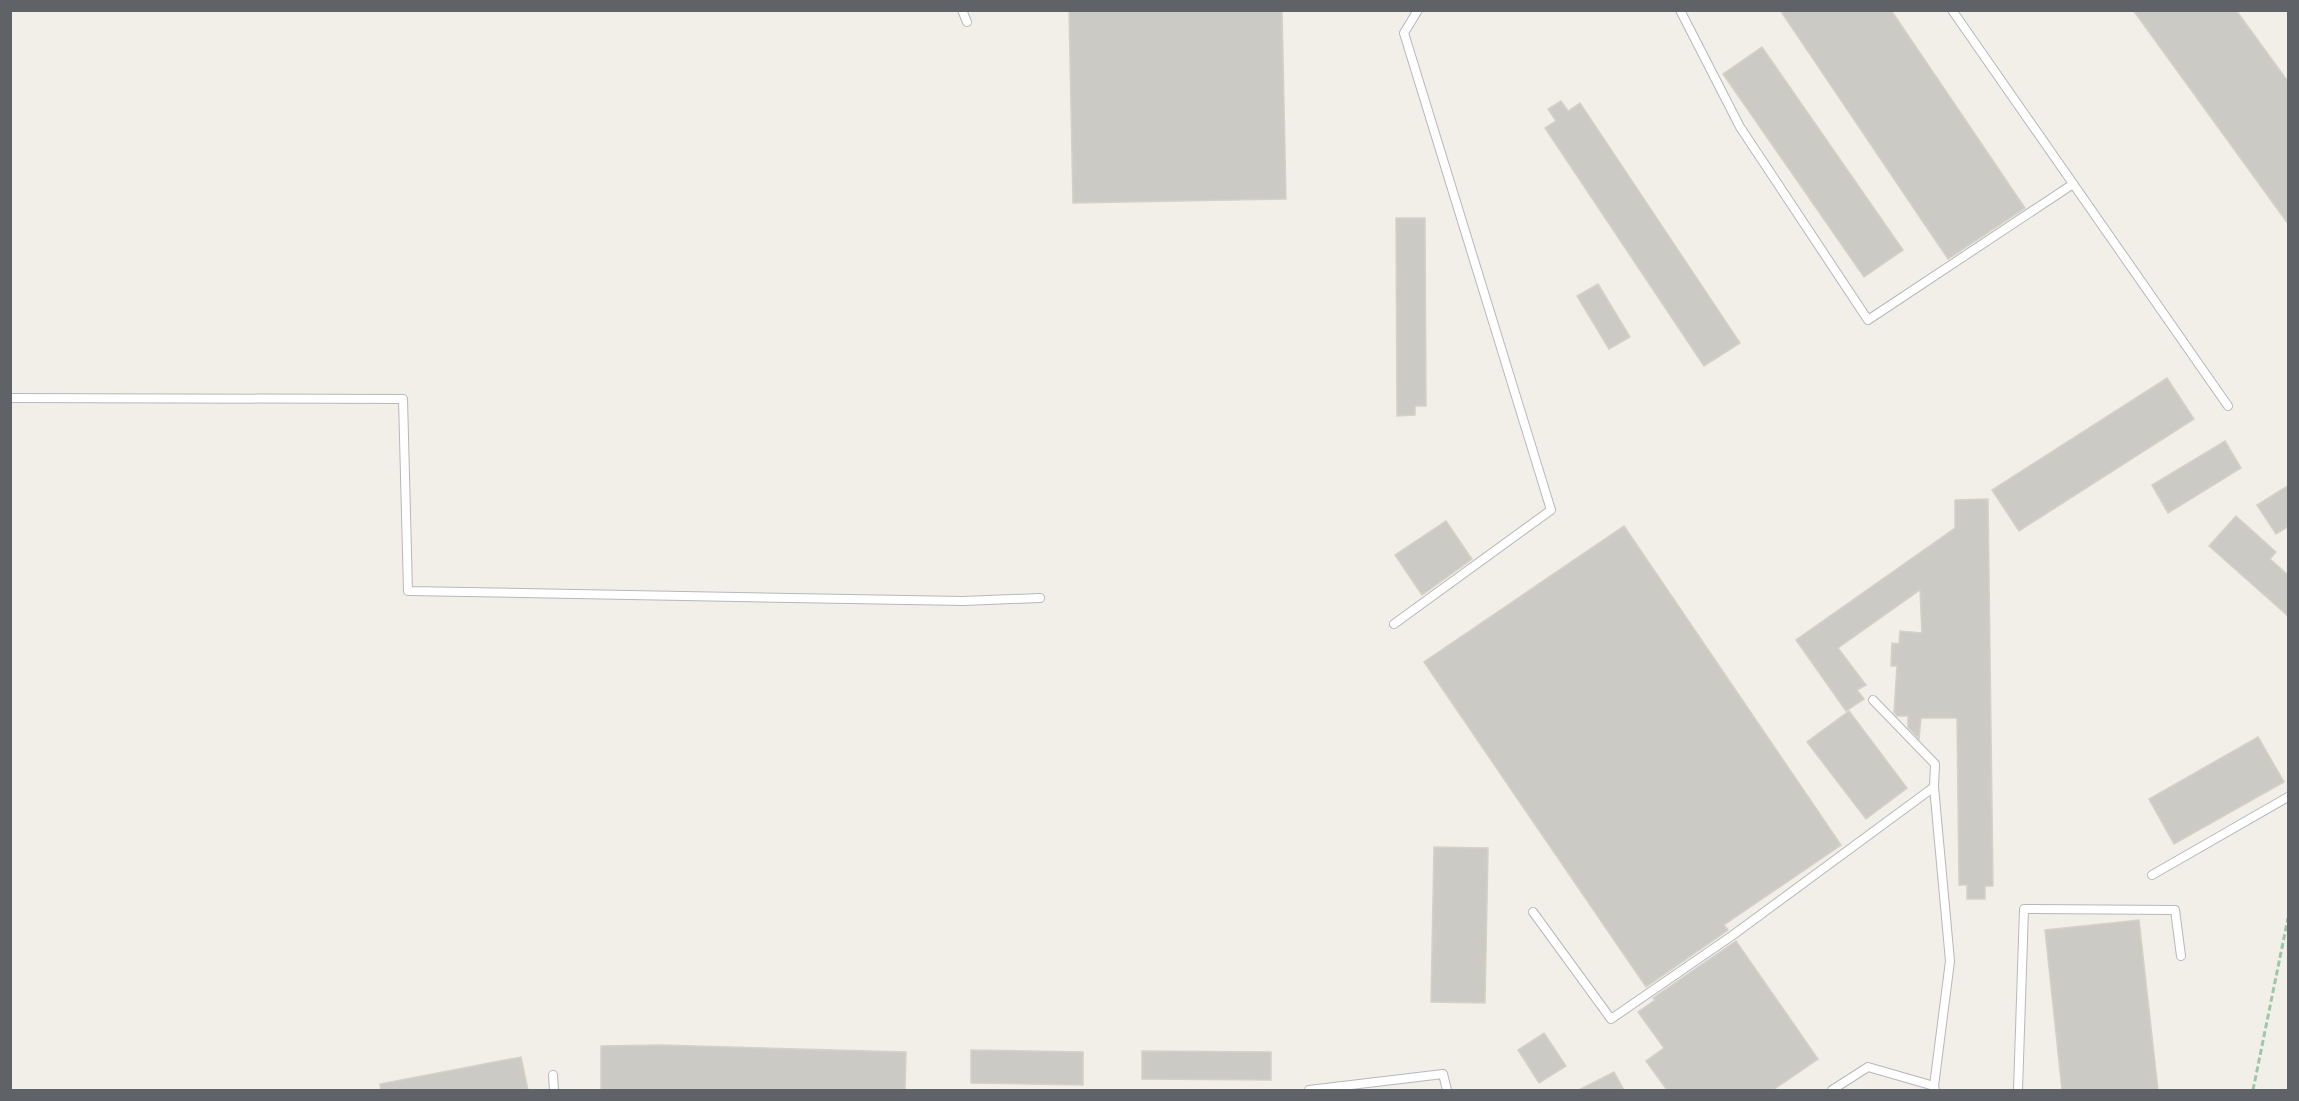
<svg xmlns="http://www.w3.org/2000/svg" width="2299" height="1101" viewBox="0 0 2299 1101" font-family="'Source Sans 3',sans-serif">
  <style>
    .building { fill: #cccac5; stroke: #d6d1c6; stroke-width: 1.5 }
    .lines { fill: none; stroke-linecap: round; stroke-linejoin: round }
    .lane-casing { stroke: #b5b8bc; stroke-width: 10 }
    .path { stroke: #9cc7a9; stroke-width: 3; stroke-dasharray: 6 3; stroke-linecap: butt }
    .lane { stroke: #fff; stroke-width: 8 }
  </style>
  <rect width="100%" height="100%" fill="#f1efe8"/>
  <g class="building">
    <polygon points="1069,10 1282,10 1286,199 1073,203"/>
    <polygon points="1780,10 1891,10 2025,208 1948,259"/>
    <polygon points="2133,10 2236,10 2289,83 2289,225"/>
    <polygon points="1762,47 1903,250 1864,277 1723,74"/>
    <polygon points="1561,101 1568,111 1580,103 1740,343 1704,366 1545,128 1556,121 1548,109"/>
    <polygon points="1396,218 1425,218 1426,406 1415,406 1415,415 1397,416"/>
    <polygon points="1598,284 1630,337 1609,349 1577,296"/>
    <polygon points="2167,378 2194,419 2019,531 1992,490"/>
    <polygon points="2225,441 2241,468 2168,513 2152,485"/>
    <polygon points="2289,485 2289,526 2276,534 2257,505"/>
    <polygon points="1988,499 1993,886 1985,886 1985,899 1967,899 1967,885 1959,885 1957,718 1921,718 1919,739 1908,727 1908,716 1897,716 1894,712 1897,666 1891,666 1892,643 1899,644 1900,631 1922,633 1920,590 1838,648 1866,685 1857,690 1864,699 1846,711 1796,640 1955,528 1955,500"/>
    <polygon points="2236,516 2276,552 2270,559 2289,576 2289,617 2209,546"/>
    <polygon points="1446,521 1472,559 1422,595 1395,555"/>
    <polygon points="1624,526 1841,845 1724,925 1728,930 1646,987 1424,662"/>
    <polygon points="1849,711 1907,788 1866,819 1807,742"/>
    <polygon points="2258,737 2284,782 2174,844 2149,799"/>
    <polygon points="1434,847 1488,848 1485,1003 1431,1002"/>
    <polygon points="2139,920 2158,1090 2062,1090 2045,930"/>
    <polygon points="1736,941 1818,1059 1773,1090 1667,1090 1646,1061 1664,1048 1638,1012 1655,1000 1653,998"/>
    <polygon points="1544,1033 1566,1066 1539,1083 1518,1050"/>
    <polygon points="661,1045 906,1052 905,1090 601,1090 601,1046"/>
    <polygon points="971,1050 1083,1052 1083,1085 971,1083"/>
    <polygon points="1142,1051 1271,1052 1271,1080 1142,1079"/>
    <polygon points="521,1057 528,1090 381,1090 380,1084"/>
    <polygon points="1614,1072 1624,1090 1579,1090"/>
  </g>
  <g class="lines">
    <defs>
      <g id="lane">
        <polyline points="962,10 967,22"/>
        <polyline points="1680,10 1740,127 1868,320 2073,184"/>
        <polyline points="1952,10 2228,406"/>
        <polyline points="10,398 403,399 408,591 963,601 1040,598"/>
        <polyline points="1394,624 1551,510 1404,33 1418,10"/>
        <polyline points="1873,700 1935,764 1934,787 1950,961 1934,1086"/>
        <polyline points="2152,875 2288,797"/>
        <polyline points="1533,912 1611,1019 1733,935 1934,787"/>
        <polyline points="553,1075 554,1090"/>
        <polyline points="1309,1090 1443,1074 1447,1090"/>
        <polyline points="1832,1090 1868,1067 1934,1086 1935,1090"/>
        <polyline points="2018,1090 2024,909 2175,910 2181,956"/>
      </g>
    </defs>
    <use href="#lane" class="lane-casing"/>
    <polyline class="path" points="2253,1090 2288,918"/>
    <use href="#lane" class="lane"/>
  </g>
  <rect width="2299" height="1101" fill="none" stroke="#5f6368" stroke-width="24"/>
</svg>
